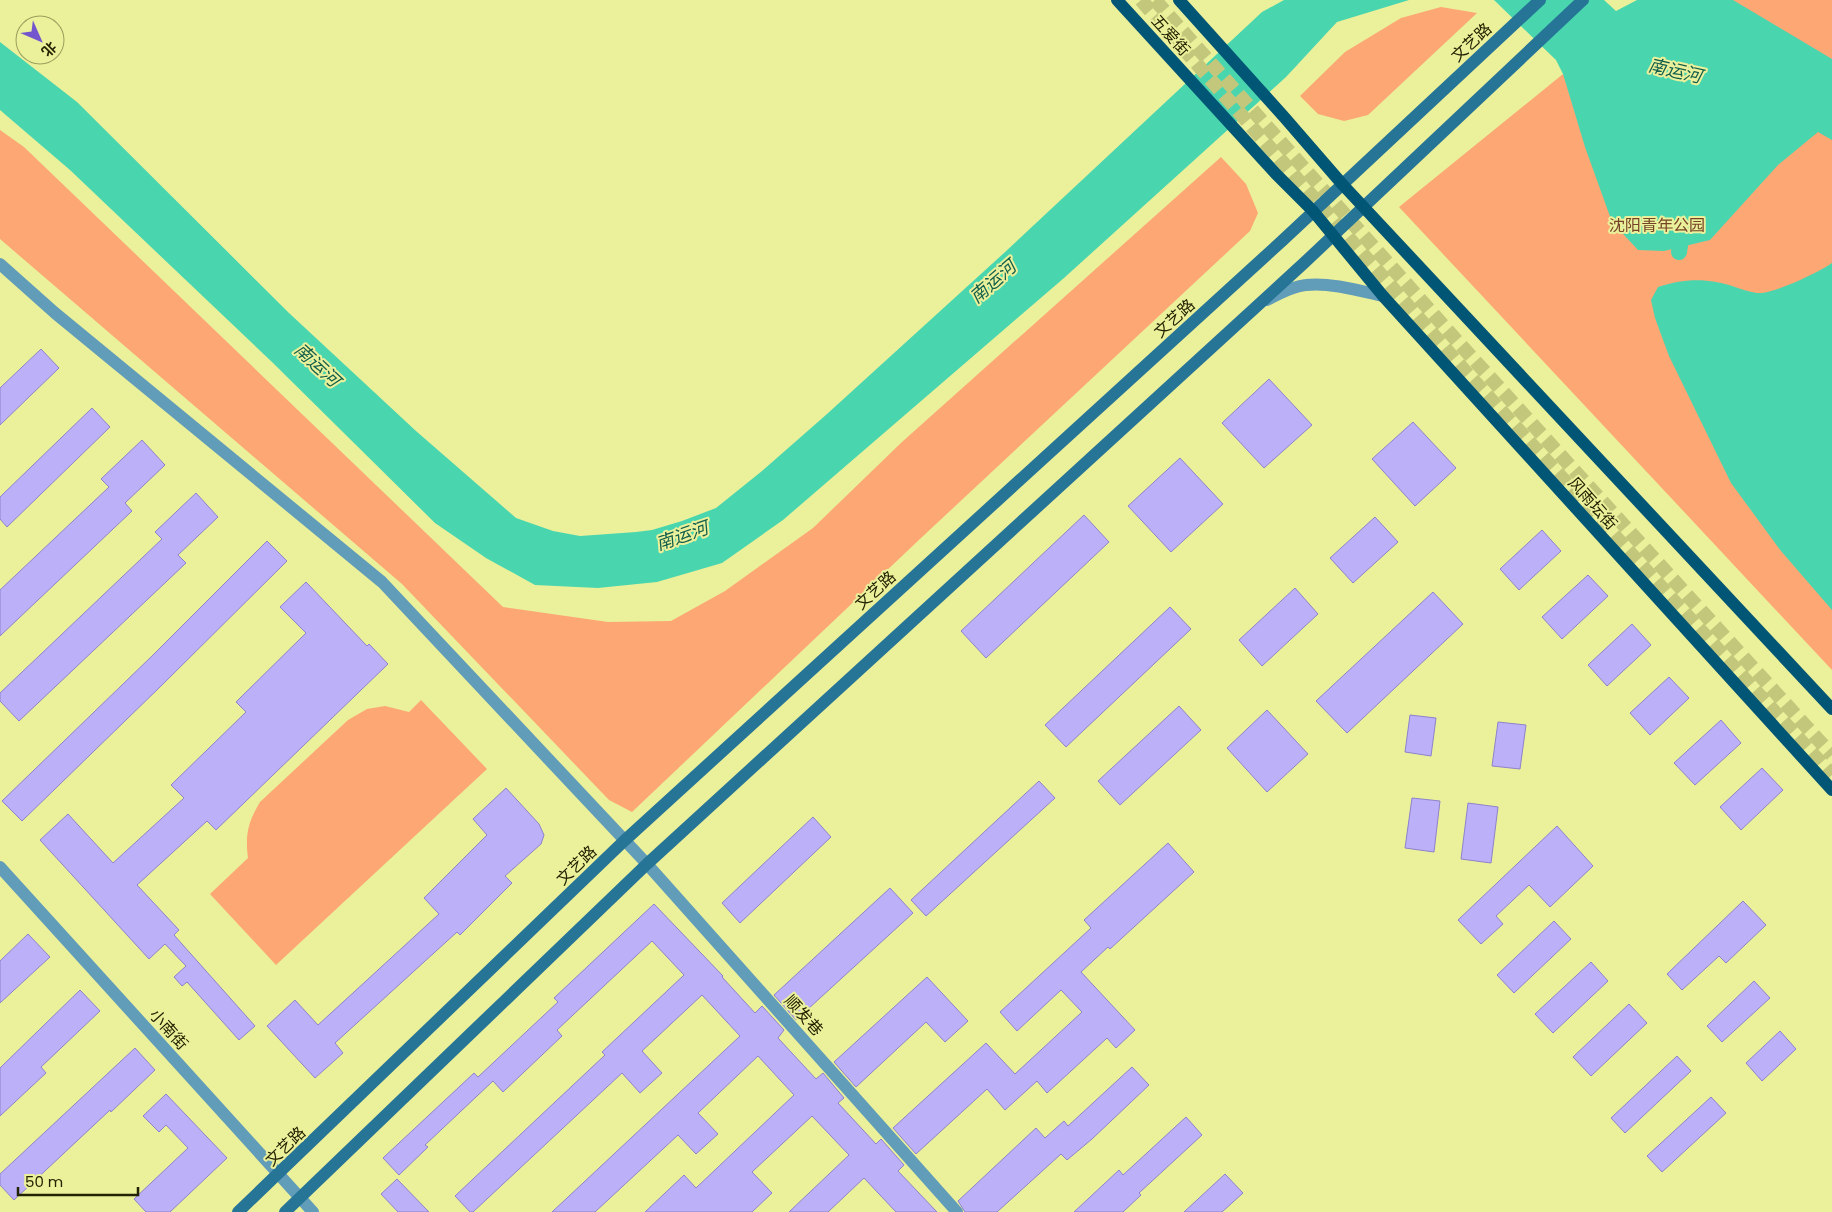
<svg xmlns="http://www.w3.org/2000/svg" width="1832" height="1212" viewBox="0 0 1832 1212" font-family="Poppins,'Noto Sans SC',sans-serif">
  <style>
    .green { fill: #fca774 }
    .water { fill: #49d6af }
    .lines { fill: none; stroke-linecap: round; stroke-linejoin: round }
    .canal { stroke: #49d6af; stroke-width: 16 }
    .building { fill: #bcb1f8; stroke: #8e82cb }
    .trunk-tunnel { stroke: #c3c77c; stroke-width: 14; stroke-dasharray: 14 7; stroke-linecap: butt }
    .minor { stroke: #619cb9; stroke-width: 12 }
    .tertiary { stroke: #619cb9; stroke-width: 12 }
    .secondary { stroke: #267496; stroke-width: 12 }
    .primary { stroke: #025675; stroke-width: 12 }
    .labels { text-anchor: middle; stroke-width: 4; stroke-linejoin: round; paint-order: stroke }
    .street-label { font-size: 16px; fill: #222300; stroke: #ebf09b }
    .park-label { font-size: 16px; fill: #744427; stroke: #ebf09b }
    .water-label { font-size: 18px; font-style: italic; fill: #125f4b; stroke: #ebf09b }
  </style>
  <rect width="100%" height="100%" fill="#ebf09b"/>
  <g class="green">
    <polygon points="1646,0 1832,0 1832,670 1399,207 1563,74"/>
    <polygon points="1441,7 1477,13 1368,115 1344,121 1318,114 1300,96 1345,52 1401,18"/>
    <polygon points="0,130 24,147 503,607 608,622 671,621 725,591 813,528 902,442 1221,157 1246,184 1258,213 1250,231 921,538 632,812 609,800 402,584 0,239"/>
    <path d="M421 700 487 769 276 965 210 894 248 858C245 835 248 822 260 802L348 720 367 709 385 706 409 712Z"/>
  </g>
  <g class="water">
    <polygon points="1284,0 1409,0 1337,22 1286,77 1064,278 783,520 722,563 657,582 598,588 535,585 486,558 435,523 272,362 70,170 0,110 0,42 77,102 289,313 416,431 516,518 553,531 580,536 636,532 652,530 682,521 716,508 762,471 827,414 1004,253 1262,12"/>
    <polygon points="1494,0 1604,0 1616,11 1637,0 1733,0 1832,59 1832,140 1818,132 1778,165 1710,240 1664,251 1638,250 1612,222 1585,147 1563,74 1556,60"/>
    <path d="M1832 263V610L1781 551 1731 483 1669 356 1655 318 1651 300 1658 287C1677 281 1695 278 1716 282 1730 284 1743 291 1757 293 1772 295 1819 272 1832 263Z"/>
  </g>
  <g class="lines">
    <polyline class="canal" points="1679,252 1683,226"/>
  </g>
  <g class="building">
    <polygon points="41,349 59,368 0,425 0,388"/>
    <polygon points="1269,379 1312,425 1264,468 1222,423"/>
    <polygon points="92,408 110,427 7,527 0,519 0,497"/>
    <polygon points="1413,422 1456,468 1415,506 1372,459"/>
    <polygon points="142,440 165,465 125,503 132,511 0,636 0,590 109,487 101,479"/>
    <polygon points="1180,458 1223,504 1171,552 1128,506"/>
    <polygon points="196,493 218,517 178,555 186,563 19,721 0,701 0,693 162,539 155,532"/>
    <polygon points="1084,515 1109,542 986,658 961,631"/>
    <polygon points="1375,517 1398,542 1353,583 1330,558"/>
    <polygon points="1542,530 1561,551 1519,590 1500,569"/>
    <polygon points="267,541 287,561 161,686 22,821 2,801 153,655"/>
    <polygon points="1588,575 1608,596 1562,639 1542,617"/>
    <polygon points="306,582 367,646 369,644 388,664 216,830 207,821 137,885 179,930 174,935 255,1026 239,1040 187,982 182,986 174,977 186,966 165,944 149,959 40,840 68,814 113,863 184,798 171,785 246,712 236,702 306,633 280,607"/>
    <polygon points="1295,588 1318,614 1262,666 1239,640"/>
    <polygon points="1433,592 1463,624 1347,733 1316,701"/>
    <polygon points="1170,607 1191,629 1066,747 1045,725"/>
    <polygon points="1632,624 1651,645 1607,686 1588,665"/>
    <polygon points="1669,677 1689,698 1650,735 1630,713"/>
    <polygon points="1179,706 1201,730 1120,805 1098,781"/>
    <polygon points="1267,710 1308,754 1267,792 1227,748"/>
    <polygon points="1410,715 1436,718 1431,756 1405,752"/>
    <polygon points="1721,720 1741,743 1695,785 1674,763"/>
    <polygon points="1498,722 1526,725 1520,769 1492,766"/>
    <polygon points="1762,768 1783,790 1741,830 1720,807"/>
    <polygon points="1039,781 1055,798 926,916 911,900"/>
    <polygon points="506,788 539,824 544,835 541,844 505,876 512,883 460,935 457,932 335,1043 343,1053 315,1078 267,1026 295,1000 318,1025 439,914 424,898 487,835 473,819"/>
    <polygon points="1412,798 1440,801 1434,852 1405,848"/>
    <polygon points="1468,803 1498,807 1491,863 1461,859"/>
    <polygon points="813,817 831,837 740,923 722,903"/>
    <polygon points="1557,826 1593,866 1550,907 1529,885 1496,916 1503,924 1481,944 1458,920"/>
    <polygon points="1168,843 1194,872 1110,949 1108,947 1081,972 1135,1030 1116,1048 1107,1038 1047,1093 1037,1081 1005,1110 987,1089 916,1154 893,1128 986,1043 1015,1074 1082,1012 1061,990 1017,1031 1000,1012 1091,928 1084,920"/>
    <polygon points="890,888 913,913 796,1020 774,995"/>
    <polygon points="1743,901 1766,925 1726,963 1719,956 1682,990 1667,974"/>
    <polygon points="654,904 723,976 722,977 755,1013 762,1006 784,1030 778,1038 816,1079 823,1073 844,1098 838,1103 876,1144 881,1139 904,1165 898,1171 937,1212 896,1212 864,1178 828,1212 789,1212 849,1155 812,1116 752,1172 772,1193 752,1212 645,1212 684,1175 696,1188 794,1095 758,1056 698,1113 718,1134 696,1154 678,1135 595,1212 552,1212 740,1036 702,995 642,1051 662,1073 640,1093 622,1073 473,1212 470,1212 455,1196 605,1055 602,1052 684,975 652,941 557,1030 562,1036 503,1092 493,1081 425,1145 428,1147 399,1175 383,1158 474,1073 478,1077 558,1002 554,998"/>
    <polygon points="1554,921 1571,939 1514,993 1497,975"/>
    <polygon points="28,934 50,957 0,1003 0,961"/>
    <polygon points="1591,962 1608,981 1553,1033 1535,1014"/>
    <polygon points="927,977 968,1021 945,1042 926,1022 856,1087 834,1062"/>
    <polygon points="1754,981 1770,998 1722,1042 1707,1026"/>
    <polygon points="80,990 100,1011 41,1067 46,1073 0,1116 0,1068"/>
    <polygon points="1629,1004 1647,1023 1591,1076 1573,1057"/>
    <polygon points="1780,1031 1796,1049 1762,1081 1746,1063"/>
    <polygon points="135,1048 155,1070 111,1112 110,1110 14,1200 0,1185 0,1174"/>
    <polygon points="1677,1056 1691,1071 1625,1133 1611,1118"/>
    <polygon points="1132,1067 1149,1085 1092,1139 1067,1160 1061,1154 997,1212 965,1212 958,1201 1036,1128 1045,1138 1064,1121 1068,1126"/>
    <polygon points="166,1094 227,1158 170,1212 146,1212 134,1199 188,1148 166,1125 159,1132 143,1116"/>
    <polygon points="1711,1097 1726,1113 1662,1172 1647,1156"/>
    <polygon points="1186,1117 1202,1135 1139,1193 1141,1195 1123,1212 1074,1212 1119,1170 1123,1175"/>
    <polygon points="1225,1174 1243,1193 1222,1212 1184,1212"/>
    <polygon points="397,1179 429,1212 398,1212 381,1194"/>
  </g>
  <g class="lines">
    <g class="trunk-tunnel">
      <polyline points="1141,0 1465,371 1832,775"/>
      <polyline points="1155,0 1457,341 1832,755"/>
    </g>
    <path class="minor" d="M1267 300C1278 294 1293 286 1306 285 1329 282 1361 291 1383 296"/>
    <g class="tertiary">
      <polyline points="0,264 55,313 382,582 647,864 957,1212"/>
      <polyline points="0,867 313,1212"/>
    </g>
    <g class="secondary">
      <polyline points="238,1212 624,841 1283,240 1540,0"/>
      <polyline points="285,1212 647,864 1304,263 1583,0"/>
    </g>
    <g class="primary">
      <polyline points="1117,0 1276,174 1313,211 1383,296 1832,790"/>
      <polyline points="1179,0 1285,118 1343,185 1832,709"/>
    </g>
  </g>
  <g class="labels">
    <g class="street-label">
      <text transform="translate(1171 35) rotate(48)" y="6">五爱街</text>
      <text transform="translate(1471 42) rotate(-43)" y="6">文艺路</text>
      <text transform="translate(1174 318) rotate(-42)" y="6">文艺路</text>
      <text transform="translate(1593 503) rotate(48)" y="6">风雨坛街</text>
      <text transform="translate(875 590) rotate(-42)" y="6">文艺路</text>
      <text transform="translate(576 865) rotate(-44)" y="6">文艺路</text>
      <text transform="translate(804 1015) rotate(48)" y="6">顺发巷</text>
      <text transform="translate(169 1029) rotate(48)" y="6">小南街</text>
      <text transform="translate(285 1146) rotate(-44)" y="6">文艺路</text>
    </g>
    <g class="park-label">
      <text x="1657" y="231">沈阳青年公园</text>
    </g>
    <g class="water-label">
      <text transform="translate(1675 71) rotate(13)" y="6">南运河</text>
      <text transform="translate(993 282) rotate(-41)" y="6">南运河</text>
      <text transform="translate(317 365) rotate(43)" y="6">南运河</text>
      <text transform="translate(682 536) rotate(-19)" y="6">南运河</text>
    </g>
  </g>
  <g transform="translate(40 40) rotate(135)"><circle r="24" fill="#ebf09b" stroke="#9b9e5d"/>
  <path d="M0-4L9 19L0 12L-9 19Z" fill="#7355ce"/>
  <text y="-8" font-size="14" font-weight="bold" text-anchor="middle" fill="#222300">北</text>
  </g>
  <path d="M18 1187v8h120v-8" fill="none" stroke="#222300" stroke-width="2.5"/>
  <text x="25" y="1187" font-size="15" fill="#222300" stroke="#ebf09b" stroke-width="4" paint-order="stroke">50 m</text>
</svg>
